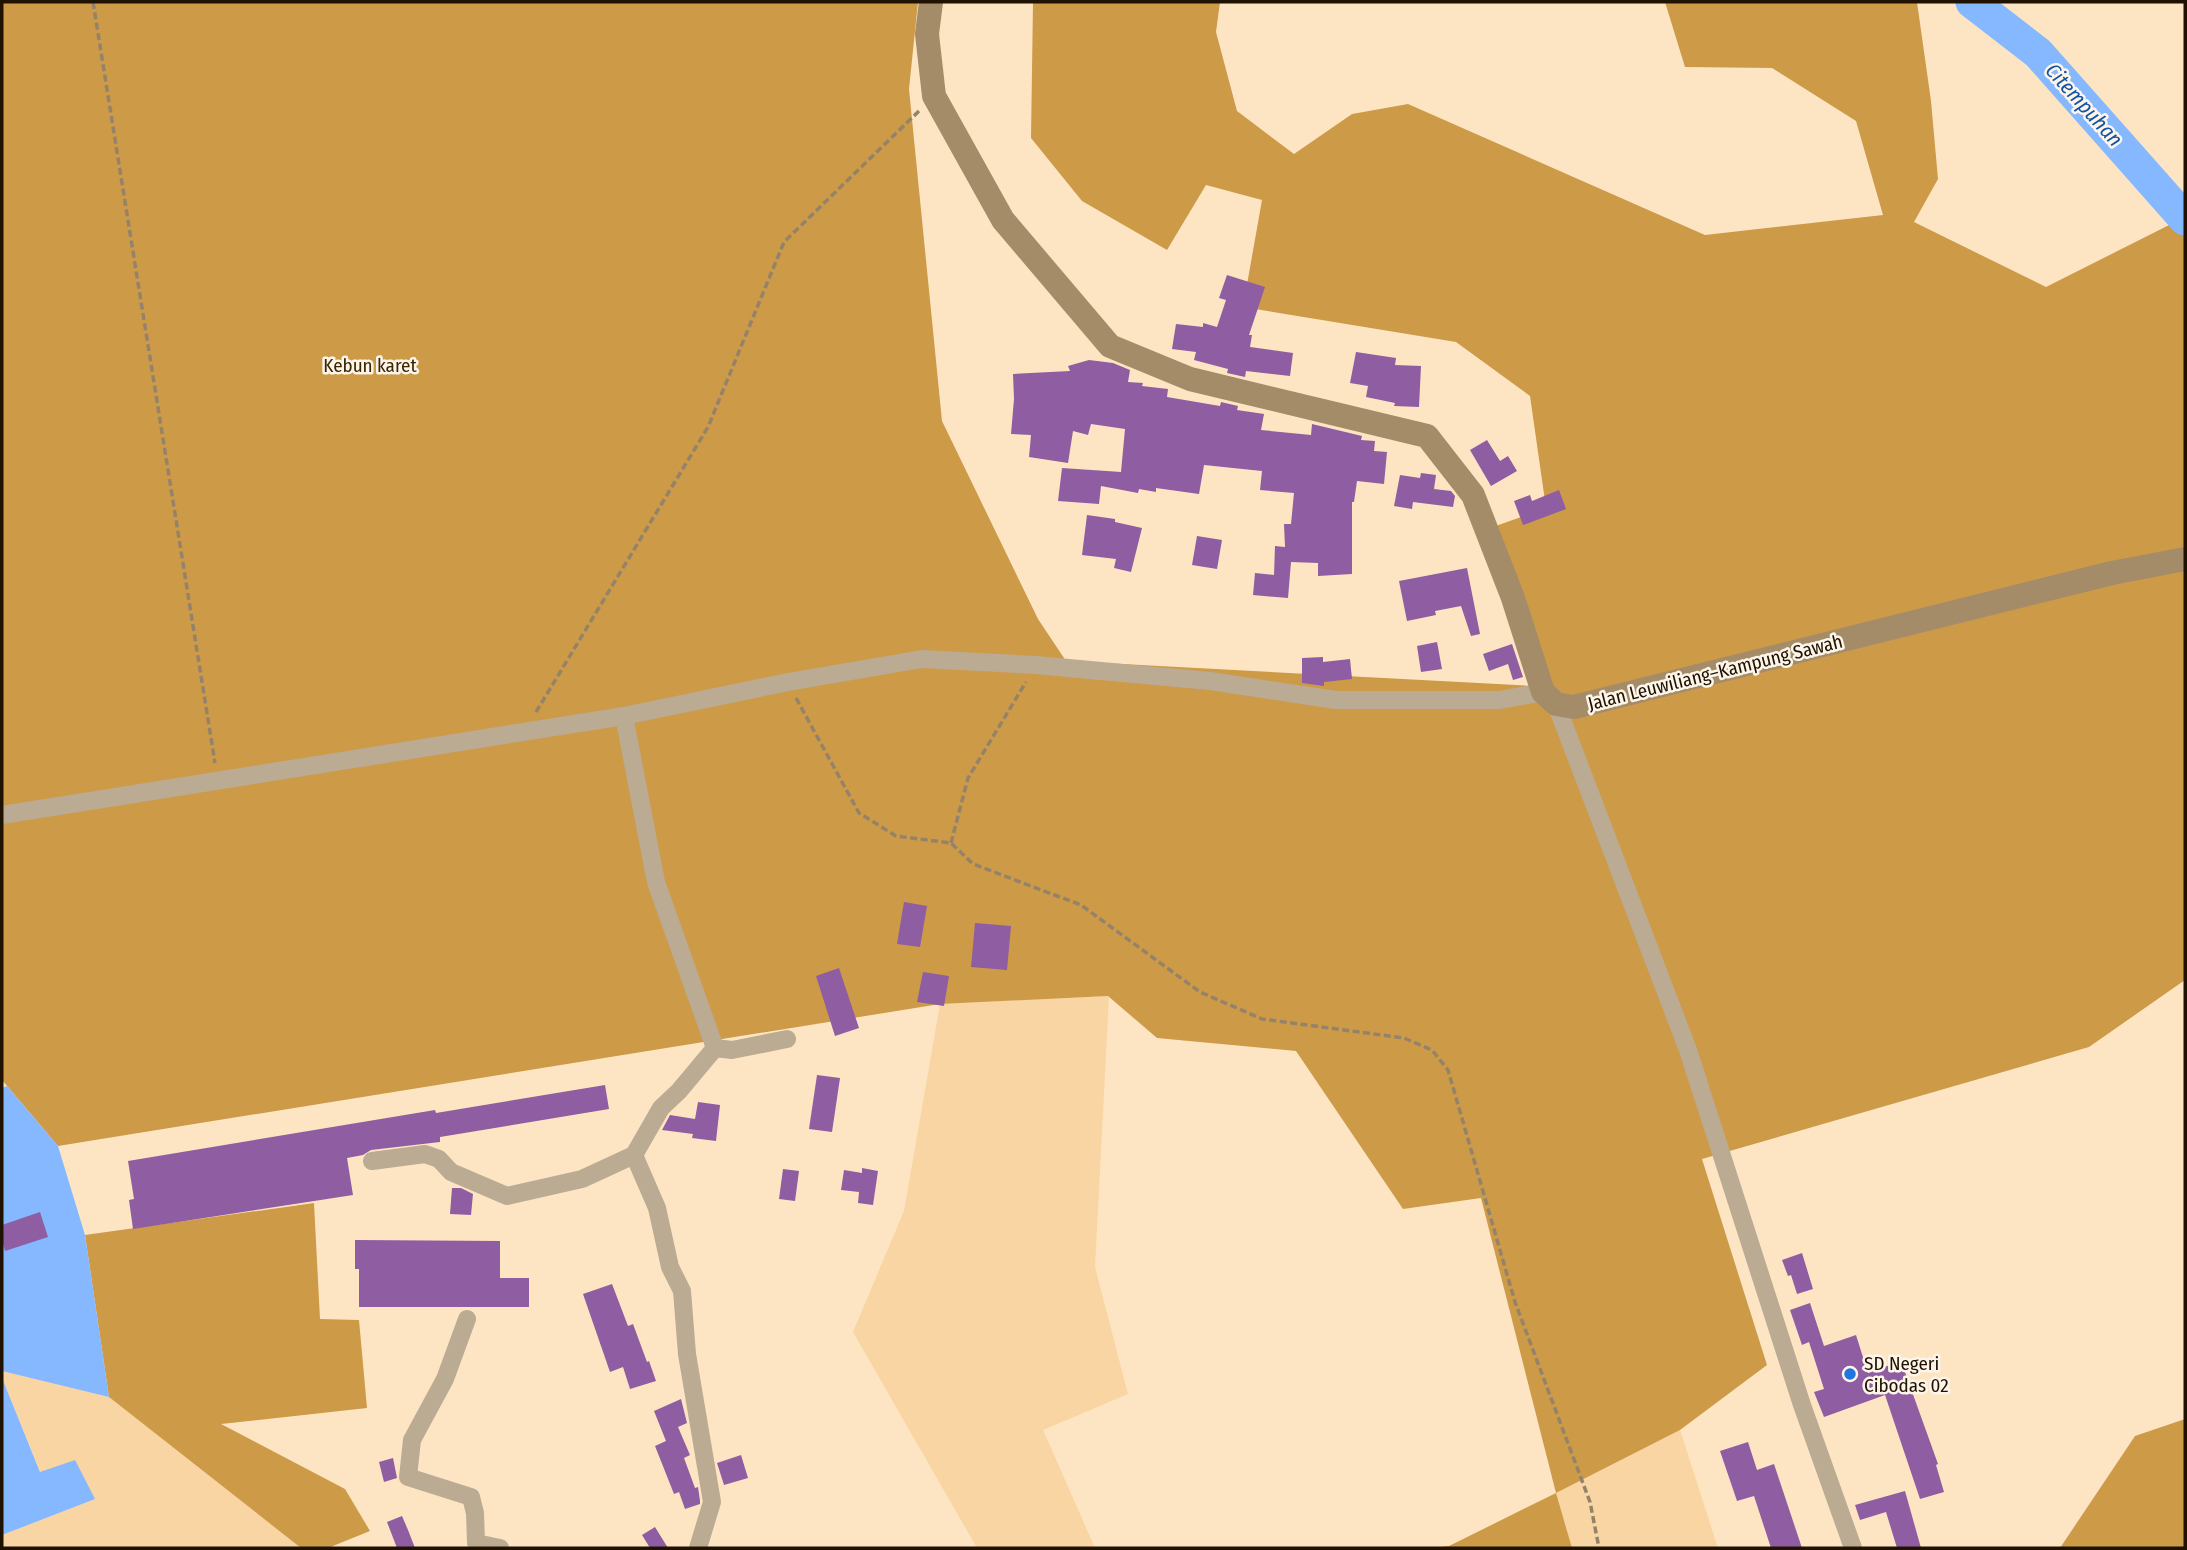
<svg xmlns="http://www.w3.org/2000/svg" width="2187" height="1550" viewBox="0 0 2187 1550" font-family="'Fira Sans Condensed',sans-serif">
  <style>
    .green { fill: #f8d5a2 }
    .forest { fill: #cd9a48 }
    .water { fill: #85b8ff }
    .lines { fill: none; stroke-linecap: round; stroke-linejoin: round }
    .river { stroke: #85b8ff; stroke-width: 33 }
    .building { fill: #8f5da1 }
    .path { stroke: #958369; stroke-width: 3.5; stroke-dasharray: 7 3.5; stroke-linecap: butt }
    .minor { stroke: #bbab93; stroke-width: 18 }
    .secondary { stroke: #a48c69; stroke-width: 24 }
    .poi-dot { fill: #2075df; stroke: #fdf5ea; stroke-width: 2.5 }
    .labels { text-anchor: middle; stroke-width: 5; stroke-linejoin: round; paint-order: stroke }
    .park-label { font-size: 19px; fill: #3a2501; stroke: #fdf5ea }
    .street-label { font-size: 19px; fill: #1f1200; stroke: #fdf5ea }
    .poi-label { font-size: 19px; fill: #1f1200; stroke: #fdf5ea; text-anchor: start }
    .water-label { font-size: 21px; font-style: italic; fill: #1254a5; stroke: #fdf5ea }
  </style>
  <rect width="100%" height="100%" fill="#fde5c4"/>
  <g class="green">
    <polygon points="1109,996 1095,1267 1128,1394 1043,1430 1095,1548 977,1548 853,1332 904,1211 940,1004"/>
    <polygon points="2,1371 109,1397 301,1548 2,1548 2,1535 95,1499 41,1473 2,1378"/>
    <polygon points="1680,1430 1718,1548 1572,1548 1556,1493"/>
  </g>
  <g class="forest">
    <polygon points="2,2 918,2 909,89 942,421 1038,619 1066,661 1552,687 1490,528 1546,508 1530,396 1456,342 1243,307 1262,200 1206,185 1167,250 1082,201 1031,138 1033,2 1220,2 1216,32 1237,111 1294,154 1352,114 1408,104 1705,235 1883,215 1856,121 1772,68 1685,67 1665,2 1917,2 1931,101 1938,179 1914,222 2046,287 2185,217 2185,980 2089,1047 1702,1159 1767,1365 1680,1430 1556,1493 1572,1548 1431,1548 1449,1546 1556,1493 1481,1198 1403,1209 1296,1051 1157,1038 1108,996 940,1004 58,1146 2,1080"/>
    <polygon points="314,1203 320,1319 359,1320 367,1408 221,1424 345,1489 370,1531 328,1548 301,1548 109,1397 85,1235"/>
    <polygon points="2185,1419 2185,1548 2060,1548 2135,1436"/>
  </g>
  <g class="water">
    <polygon points="7,1086 58,1146 85,1235 109,1397 2,1371 2,1088"/>
    <polygon points="2,1378 40,1472 75,1460 95,1499 2,1535"/>
  </g>
  <g class="lines">
    <polyline class="river" points="1972,2 2038,53 2185,219"/>
  </g>
  <g class="building">
    <polygon points="1227,275 1265,287 1249,335 1252,335 1250,347 1293,353 1290,376 1246,371 1245,377 1227,373 1228,369 1194,360 1196,352 1172,349 1176,324 1203,327 1203,323 1217,327 1226,300 1219,298"/>
    <polygon points="1356,352 1396,358 1395,365 1421,366 1419,407 1394,406 1395,403 1366,397 1368,386 1350,383"/>
    <polygon points="1089,360 1113,363 1130,370 1128,382 1143,383 1142,386 1168,389 1167,397 1220,406 1221,402 1238,406 1237,410 1264,414 1261,430 1311,435 1312,424 1362,436 1361,440 1375,441 1374,451 1387,452 1384,484 1357,481 1354,502 1352,502 1352,574 1318,576 1318,563 1291,562 1288,598 1253,595 1255,573 1274,575 1275,546 1285,547 1284,524 1291,524 1294,493 1260,490 1262,471 1204,465 1199,494 1156,488 1156,492 1139,489 1138,493 1101,486 1099,504 1058,501 1062,468 1121,472 1125,429 1091,424 1088,435 1073,431 1068,463 1029,457 1031,435 1011,434 1014,399 1013,374 1070,371 1068,366"/>
    <polygon points="1487,440 1500,461 1508,456 1517,471 1491,486 1470,450"/>
    <polygon points="1421,473 1436,475 1434,489 1451,491 1455,496 1453,507 1413,502 1412,509 1394,506 1400,475 1420,478"/>
    <polygon points="1559,490 1566,509 1523,525 1514,501 1530,495 1532,501"/>
    <polygon points="1087,515 1115,519 1115,522 1142,528 1131,572 1114,568 1116,559 1082,555"/>
    <polygon points="1197,536 1222,540 1217,569 1192,565"/>
    <polygon points="1467,568 1480,634 1471,636 1461,606 1435,611 1436,615 1407,621 1399,581"/>
    <polygon points="1437,642 1442,669 1421,672 1417,646"/>
    <polygon points="1512,644 1523,677 1513,680 1508,664 1489,671 1483,654"/>
    <polygon points="1323,657 1323,662 1350,659 1352,679 1324,682 1324,686 1302,683 1302,658"/>
    <polygon points="904,902 927,906 920,947 897,944"/>
    <polygon points="975,923 1011,926 1007,970 971,967"/>
    <polygon points="839,968 859,1028 835,1036 816,976"/>
    <polygon points="923,972 949,976 944,1006 917,1002"/>
    <polygon points="817,1075 840,1078 832,1132 809,1129"/>
    <polygon points="605,1085 609,1109 440,1137 440,1142 371,1150 363,1155 347,1158 353,1195 133,1229 129,1200 134,1199 128,1161 435,1110 436,1113"/>
    <polygon points="698,1102 720,1105 716,1141 692,1138 693,1134 662,1130 670,1115 695,1119"/>
    <polygon points="862,1168 878,1171 873,1205 858,1203 859,1192 841,1190 844,1170 862,1173"/>
    <polygon points="783,1169 799,1171 795,1201 779,1199"/>
    <polygon points="452,1188 461,1188 473,1194 471,1215 450,1214"/>
    <polygon points="40,1212 48,1237 5,1251 2,1240 2,1225"/>
    <polygon points="355,1240 500,1241 500,1278 529,1278 529,1307 359,1307 359,1269 355,1269"/>
    <polygon points="1802,1253 1813,1289 1797,1294 1791,1275 1788,1276 1782,1260"/>
    <polygon points="612,1284 628,1326 633,1324 647,1362 649,1361 656,1381 630,1389 623,1367 610,1372 583,1294"/>
    <polygon points="1810,1303 1824,1346 1856,1335 1868,1373 1901,1361 1938,1464 1936,1465 1944,1492 1920,1499 1885,1395 1824,1417 1814,1392 1824,1389 1809,1342 1802,1345 1790,1310"/>
    <polygon points="681,1399 687,1423 678,1427 690,1455 684,1458 695,1488 698,1487 700,1501 700,1504 685,1509 679,1492 674,1494 655,1446 666,1441 654,1411"/>
    <polygon points="1748,1442 1757,1470 1774,1464 1802,1548 1771,1548 1754,1496 1737,1501 1720,1451"/>
    <polygon points="741,1455 748,1478 724,1485 717,1463"/>
    <polygon points="393,1458 397,1478 384,1482 379,1462"/>
    <polygon points="1905,1491 1921,1548 1897,1548 1886,1512 1860,1520 1855,1505"/>
    <polygon points="402,1516 408,1530 415,1548 397,1548 387,1522"/>
    <polygon points="655,1527 668,1548 650,1548 642,1535"/>
  </g>
  <g class="lines">
    <g class="path">
      <polyline points="93,2 215,763"/>
      <polyline points="796,698 859,813 896,836 951,843 973,864 1081,905 1200,992 1262,1019 1404,1038 1432,1050 1448,1070 1515,1302 1590,1502 1599,1548"/>
      <polyline points="536,712 708,427 784,242 919,111"/>
      <polyline points="951,843 968,778 1026,682"/>
    </g>
    <g class="minor">
      <polyline points="1556,704 1688,1050 1802,1405 1853,1548"/>
      <polyline points="624,716 656,882 715,1048"/>
      <polyline points="2,815 624,716 788,682 922,659 1036,665 1210,681 1336,700 1500,700 1543,692"/>
      <polyline points="634,1155 657,1208 670,1267 682,1291 687,1354 712,1502 698,1548"/>
      <polyline points="372,1161 425,1154 439,1159 451,1172 507,1196 582,1179 634,1155 661,1108 679,1091 715,1048 732,1050 787,1039"/>
      <polyline points="467,1319 445,1379 412,1440 408,1477 471,1497 475,1513 476,1543 500,1548"/>
    </g>
    <polyline class="secondary" points="931,2 927,34 934,96 1003,220 1110,346 1190,379 1427,436 1473,495 1513,598 1543,692 1556,704 1574,707 2112,573 2185,559"/>
  </g>
  <circle class="poi-dot" cx="1850" cy="1374" r="7"/>
  <g class="labels">
    <g class="park-label">
      <text x="370" y="372">Kebun karet</text>
    </g>
    <g class="street-label">
      <text transform="translate(1715 672) rotate(-14)" y="7">Jalan Leuwiliang–Kampung Sawah</text>
    </g>
    <g class="poi-label">
      <text x="1864" y="1370">SD Negeri<tspan x="1864" dy="22">Cibodas 02</tspan></text>
    </g>
    <g class="water-label">
      <text transform="translate(2084 105) rotate(48)" y="7">Citempuhan</text>
    </g>
  </g>
  <rect width="2187" height="1550" fill="none" stroke="#1f1200" stroke-width="7"/>
</svg>
